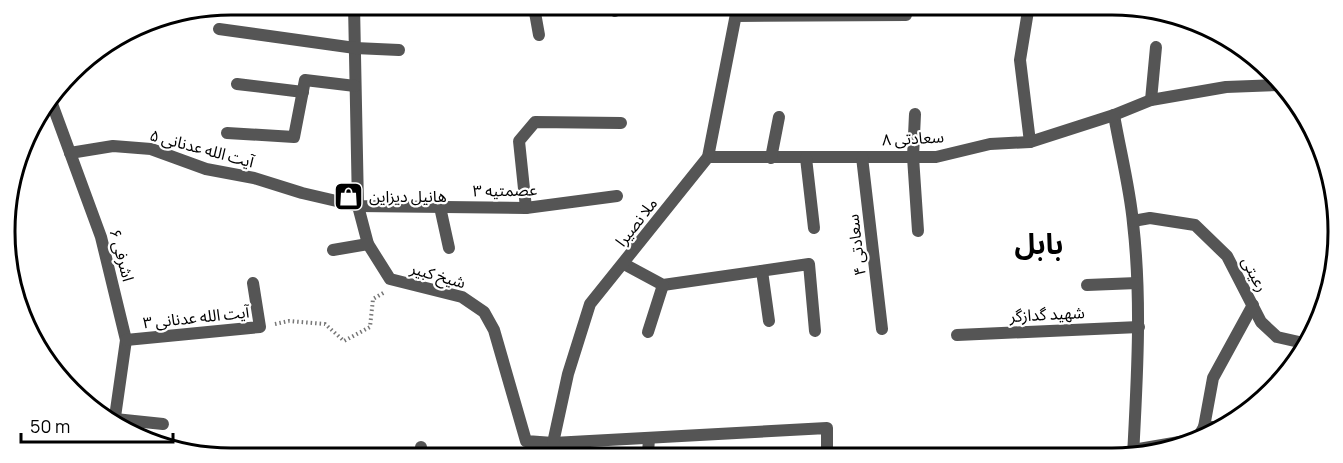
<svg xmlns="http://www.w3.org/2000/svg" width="1343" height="463" viewBox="0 0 1343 463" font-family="Manrope,'Noto Sans Arabic',sans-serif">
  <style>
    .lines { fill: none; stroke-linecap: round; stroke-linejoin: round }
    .path { stroke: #777; stroke-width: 4; stroke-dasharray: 1.5 3; stroke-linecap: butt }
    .minor { stroke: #555; stroke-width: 12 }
    .tertiary { stroke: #555; stroke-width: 12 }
    .labels { text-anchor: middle; stroke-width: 4.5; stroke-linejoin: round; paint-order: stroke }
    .street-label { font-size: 16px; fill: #000; stroke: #fff }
    .poi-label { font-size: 16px; fill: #000; stroke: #fff; text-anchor: start }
    .town-label { font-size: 28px; font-weight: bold; fill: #000; stroke: #fff }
    .rim { fill: none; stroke: #000; stroke-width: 3 }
  </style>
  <rect width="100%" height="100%" fill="#fff"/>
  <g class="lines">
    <polyline class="path" points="275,324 289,321 325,324 344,341 370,327 373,299 385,292"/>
    <g class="minor">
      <polyline points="354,5 358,206 368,244 390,279 462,297 484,312 494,330 526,441 553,443 827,428 827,455"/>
      <polyline points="534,7 539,35"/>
      <polyline points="615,11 616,8"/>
      <polyline points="1028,11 1020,60 1030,142"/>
      <polyline points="736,16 906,15"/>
      <polyline points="219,29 355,48 399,50"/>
      <polyline points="237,84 303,92"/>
      <polyline points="1151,100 1156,47"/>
      <polyline points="51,101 101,237 126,340 114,424"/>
      <polyline points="915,114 913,157 918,231"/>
      <path d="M1114 115C1120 150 1130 189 1133 223 1142 301 1137 379 1133 456"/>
      <polyline points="227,133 294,137 305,80 355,86"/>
      <polyline points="70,153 113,146 151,149 206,169 254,178 302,193 358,206 526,208 617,196"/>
      <polyline points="708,157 936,157 990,144 1030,142 1114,115 1151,100 1226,87 1279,85"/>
      <polyline points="862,157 882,329"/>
      <polyline points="771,158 779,117"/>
      <polyline points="806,158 814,228"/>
      <polyline points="440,207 449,248"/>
      <polyline points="526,208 519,141 535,122 621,123"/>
      <polyline points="1133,221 1150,218 1195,225 1227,256 1261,322 1277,337 1308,344"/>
      <polyline points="333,250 368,244"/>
      <polyline points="624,264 663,285 809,264 815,331"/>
      <polyline points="762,271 769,321"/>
      <polyline points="1087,285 1137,283"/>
      <polyline points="648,332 663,285"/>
      <polyline points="957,335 1139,327"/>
      <polyline points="126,340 260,327 253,283"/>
      <polyline points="115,419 163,424"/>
      <polyline points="1203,434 1204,427 1224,427"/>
      <polyline points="1133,450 1197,439 1204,427 1213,378 1253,305"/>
      <polyline points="421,452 421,447"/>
      <polyline points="648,454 649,438"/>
    </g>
    <polyline class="tertiary" points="553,453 553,443 568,374 590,304 708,157 737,9"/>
  </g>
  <defs>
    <symbol id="shop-square" viewBox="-11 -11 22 22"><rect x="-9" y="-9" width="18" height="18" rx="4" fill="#000" stroke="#fff"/><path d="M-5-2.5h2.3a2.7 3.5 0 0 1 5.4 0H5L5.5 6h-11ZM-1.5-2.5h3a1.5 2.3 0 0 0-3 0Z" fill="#fff"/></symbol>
  </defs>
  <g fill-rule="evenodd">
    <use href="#shop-square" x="332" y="180" width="33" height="33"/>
  </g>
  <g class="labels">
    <g class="street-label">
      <text transform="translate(913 138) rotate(-3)" y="6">سعادتی ۸</text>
      <text transform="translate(202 148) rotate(15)" y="6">آیت الله عدنانی ۵</text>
      <text transform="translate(505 190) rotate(-1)" y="6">عصمتیه ۳</text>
      <text transform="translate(636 222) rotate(-52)" y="6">ملا نصیرا</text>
      <text transform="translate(856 245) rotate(-97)" y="6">سعادتی ۴</text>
      <text transform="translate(122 255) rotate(75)" y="6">اشرفی ۶</text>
      <text transform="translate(1255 274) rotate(63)" y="6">رعیتی</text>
      <text transform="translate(438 275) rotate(16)" y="6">شیخ کبیر</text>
      <text transform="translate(1047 314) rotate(-3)" y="6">شهید گدازگر</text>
      <text transform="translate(196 317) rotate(-6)" y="6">آیت الله عدنانی ۳</text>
    </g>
    <g class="poi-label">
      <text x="369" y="202">هانیل دیزاین</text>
    </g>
    <g class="town-label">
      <text x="1039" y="254">بابل</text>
    </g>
  </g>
  <path d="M0 0H1343V463H0ZM231 15H1112A216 216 0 0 1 1328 231V232A216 216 0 0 1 1112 448H231A216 216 0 0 1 15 232V231A216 216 0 0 1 231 15Z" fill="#fff" fill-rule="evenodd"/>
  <path class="rim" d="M231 15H1112A216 216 0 0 1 1328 231V232A216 216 0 0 1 1112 448H231A216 216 0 0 1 15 232V231A216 216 0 0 1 231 15Z"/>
  <path d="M21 433v9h152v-9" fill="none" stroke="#000000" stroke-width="3"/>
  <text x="30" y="433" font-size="18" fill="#000000" stroke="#ffffff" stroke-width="4.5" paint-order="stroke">50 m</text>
</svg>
